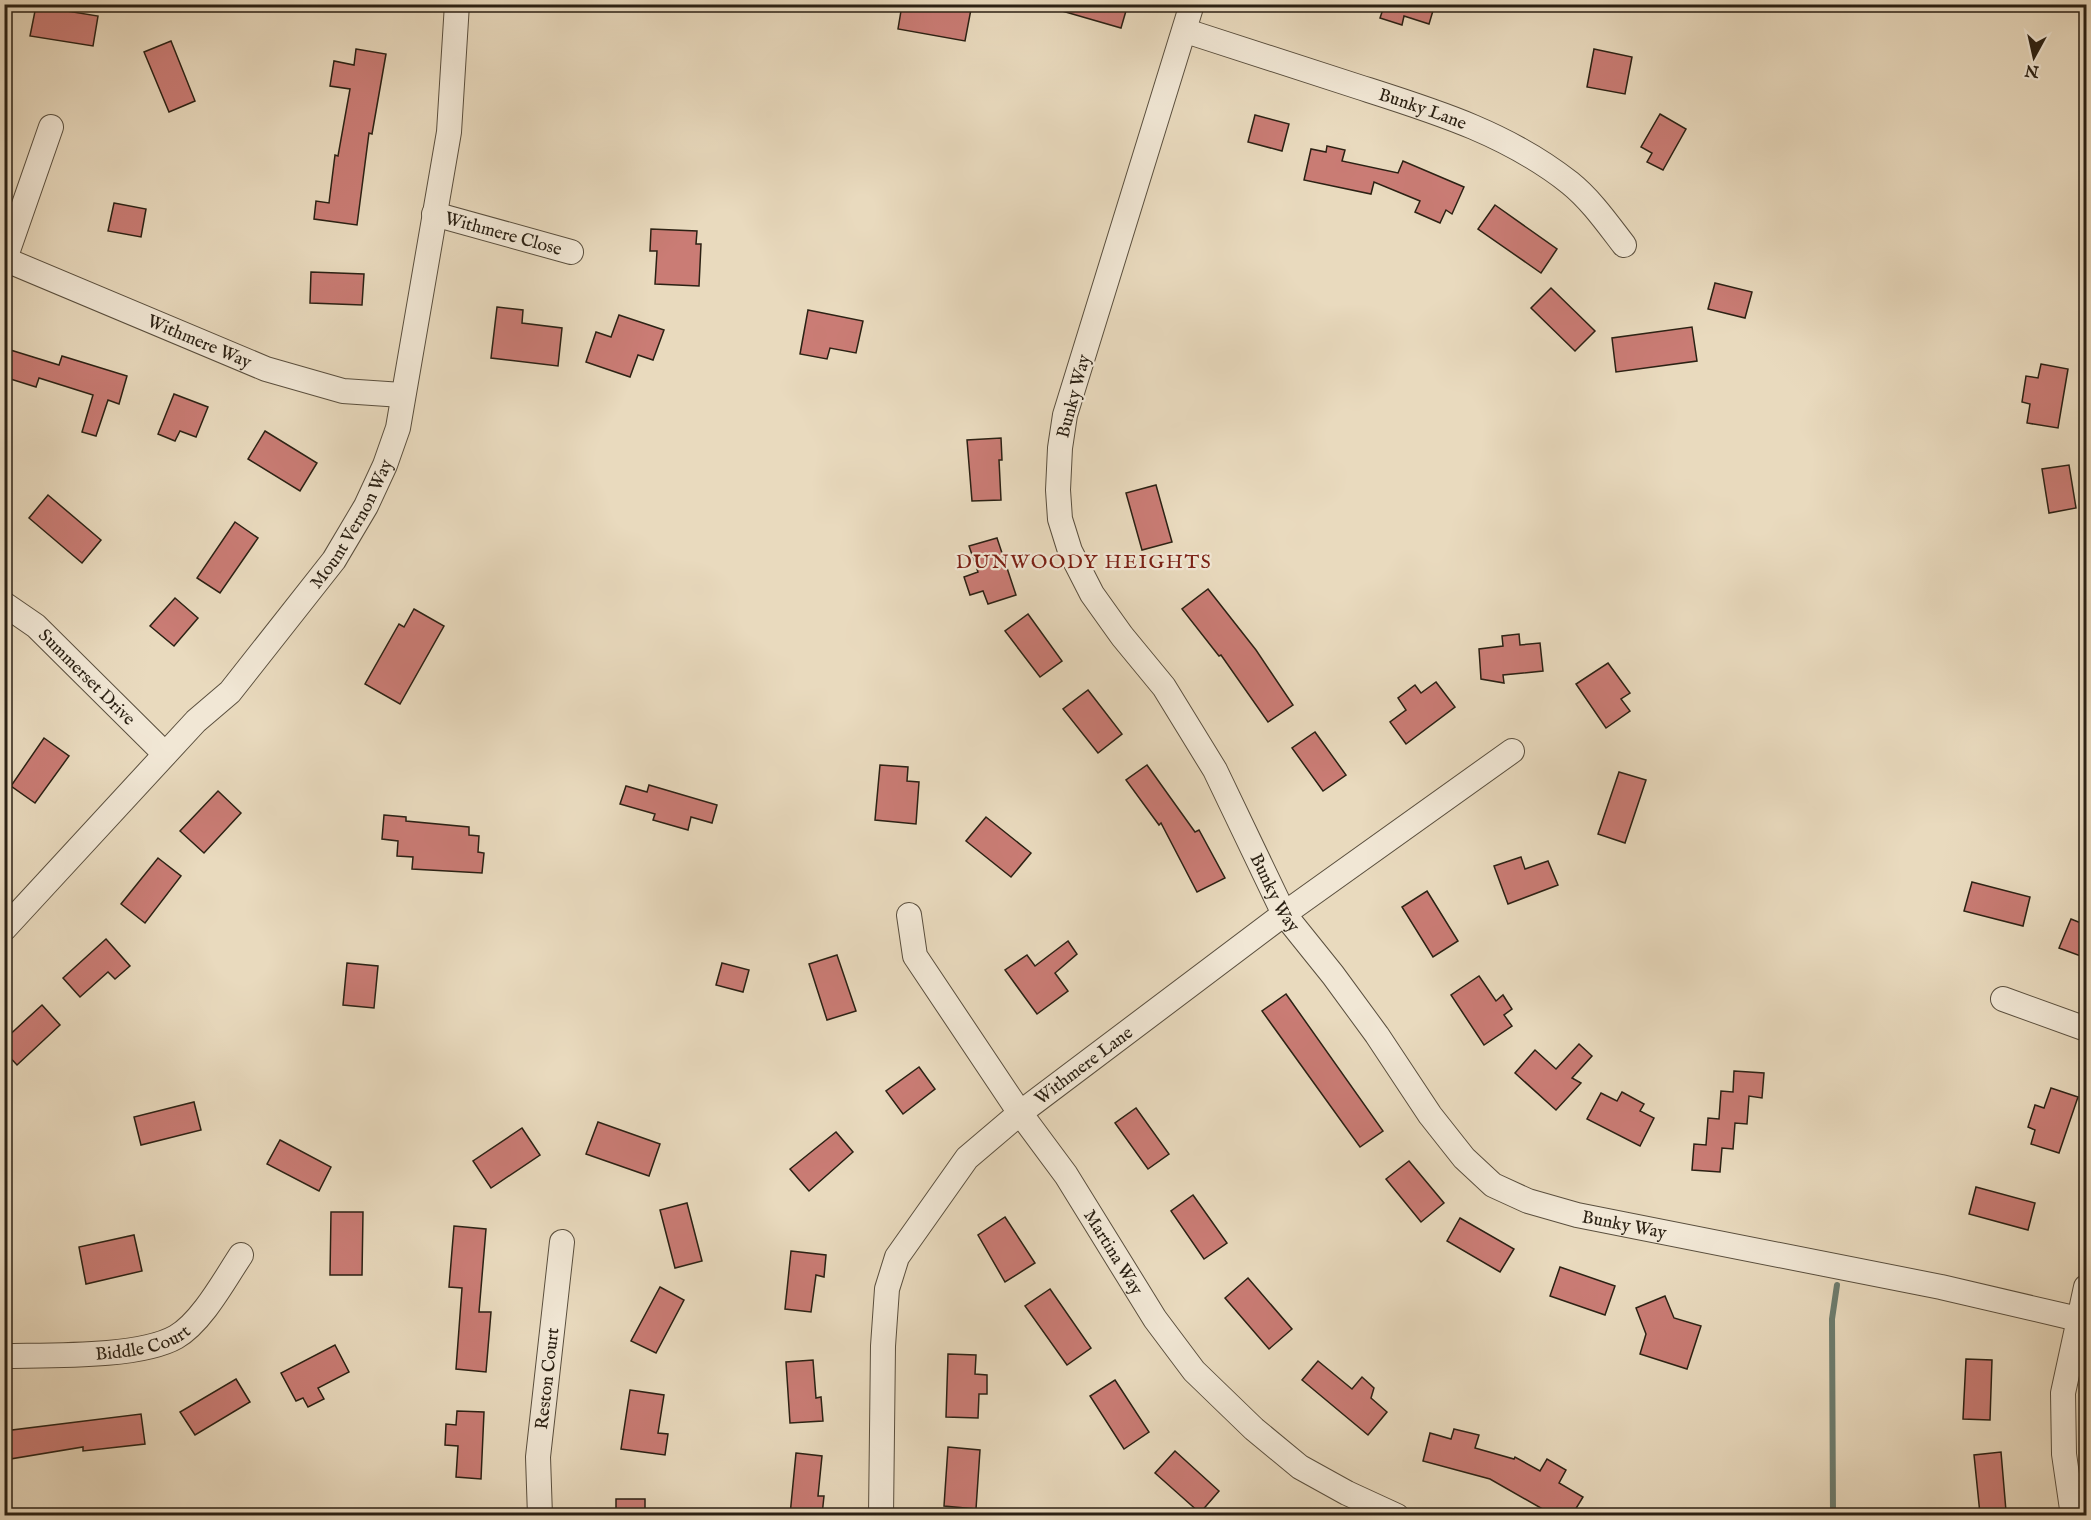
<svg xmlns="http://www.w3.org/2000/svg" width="2091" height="1520" viewBox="0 0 2091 1520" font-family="'IM FELL English',serif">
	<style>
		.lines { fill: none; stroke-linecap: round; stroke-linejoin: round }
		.stream { stroke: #6d7d6f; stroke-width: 6 }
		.building { fill: #ca7c75; stroke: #2b2114; stroke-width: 1.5 }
		.minor-casing { stroke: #5a4f3e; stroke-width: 26 }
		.minor { stroke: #f1e7d5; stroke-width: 24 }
		.labels { text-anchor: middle; stroke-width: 4.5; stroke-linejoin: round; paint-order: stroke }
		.street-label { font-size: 18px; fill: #2b2114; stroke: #f1e7d5 }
		.neighbourhood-label { font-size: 20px; letter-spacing: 1.5px; fill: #7a1f14; stroke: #f1e7d5 }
	</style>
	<rect width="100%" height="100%" fill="#e9dabe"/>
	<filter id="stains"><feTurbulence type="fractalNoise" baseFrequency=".00333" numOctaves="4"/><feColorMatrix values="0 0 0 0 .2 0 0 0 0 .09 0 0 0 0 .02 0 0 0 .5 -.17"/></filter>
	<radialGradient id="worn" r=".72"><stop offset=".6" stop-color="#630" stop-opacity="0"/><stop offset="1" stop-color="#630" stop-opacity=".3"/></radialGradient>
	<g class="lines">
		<!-- stream -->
		<path class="stream" d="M1833 1516 1832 1319 1837 1285"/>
	</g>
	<!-- building -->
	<g class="building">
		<path d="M915 4H972L965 41 898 29 902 5 915 7Z"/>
		<path d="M1056 4H1128L1121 28 1055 9Z"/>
		<path d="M1379 4H1435L1429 24 1404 16 1402 25 1380 18 1383 9 1378 8Z"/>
		<path d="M36 6 98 16 93 46 30 36Z"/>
		<path d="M171 41 195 101 169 112 144 52Z"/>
		<path d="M356 49 386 54 372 134 369 133 357 225 314 219 316 201 329 203 335 155 338 156 350 89 330 86 334 61 354 65Z"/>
		<path d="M1594 49 1632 57 1625 94 1587 87Z"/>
		<path d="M1660 114 1686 129 1663 170 1647 162 1652 153 1641 147Z"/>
		<path d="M1255 115 1289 124 1282 151 1248 142Z"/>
		<path d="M1327 146 1345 150 1342 161 1398 173 1403 161 1464 187 1452 214 1446 210 1440 223 1415 212 1420 201 1374 182 1371 194 1304 180 1311 149 1326 152Z"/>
		<path d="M114 203 146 209 141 237 108 231Z"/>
		<path d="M1495 205 1557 249 1541 273 1478 229Z"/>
		<path d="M651 229 697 231 696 244H701L699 286 655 284 657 251H650Z"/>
		<path d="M311 272 364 274 362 305 310 303Z"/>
		<path d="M1715 283 1752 292 1745 318 1708 309Z"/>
		<path d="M1551 288 1595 331 1575 351 1531 308Z"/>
		<path d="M497 307 523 310 522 323 562 328 558 366 491 358Z"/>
		<path d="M808 310 863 321 856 353 830 348 827 359 800 354Z"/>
		<path d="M619 315 664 330 653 360 638 355 630 377 586 362 596 332 611 337Z"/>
		<path d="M1692 327 1697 361 1616 372 1612 338Z"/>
		<path d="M4 348 59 365 62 356 127 376 119 404 108 400 96 436 82 432 93 395 39 378 36 387 4 377Z"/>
		<path d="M2041 364 2068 369 2058 428 2027 423 2030 404 2022 402 2026 376 2038 378Z"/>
		<path d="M174 394 208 407 196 437 180 431 175 441 158 434Z"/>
		<path d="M265 431 317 463 300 491 248 459Z"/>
		<path d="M1001 438 1002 460H999L1001 500 972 501 967 440Z"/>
		<path d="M2069 465 2076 508 2049 513 2042 469Z"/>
		<path d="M1156 485 1172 542 1142 550 1126 493Z"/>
		<path d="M48 495 101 540 82 563 29 518Z"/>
		<path d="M235 522 258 538 220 593 197 578Z"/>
		<path d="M997 538 1016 595 988 604 983 591 970 595 964 577 978 572 969 546Z"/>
		<path d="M1208 589 1256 650 1293 705 1268 722 1221 655 1219 656 1182 609Z"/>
		<path d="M175 598 198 618 174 646 150 626Z"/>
		<path d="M414 609 444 626 400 704 365 684 399 624 404 627Z"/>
		<path d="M1028 614 1062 661 1040 677 1005 631Z"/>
		<path d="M1519 634 1520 645 1540 643 1543 671 1503 675 1504 683 1481 679 1479 649 1503 646 1502 636Z"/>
		<path d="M1608 663 1630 693 1621 699 1630 711 1606 728 1576 684Z"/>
		<path d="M1436 682 1455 707 1406 744 1390 722 1406 710 1398 698 1415 685 1421 693Z"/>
		<path d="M1088 690 1122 734 1098 753 1063 709Z"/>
		<path d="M1315 732 1346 775 1323 791 1292 748Z"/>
		<path d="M44 738 69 756 35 803 11 786Z"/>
		<path d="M880 765 908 767 907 781 919 782 916 824 875 820Z"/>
		<path d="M1147 765 1195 832 1199 830 1225 878 1197 892 1161 823 1159 825 1126 780Z"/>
		<path d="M1619 772 1646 780 1625 843 1598 834Z"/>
		<path d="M649 785 717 805 712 823 691 817 688 830 653 820 655 814 620 804 626 786 647 792Z"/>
		<path d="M218 791 241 813 204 853 180 831Z"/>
		<path d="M384 815 406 817V821L469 827V835L479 836 478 852 484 853 482 873 412 869 413 857 397 856 398 841 382 839Z"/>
		<path d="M986 817 1031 853 1011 877 966 841Z"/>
		<path d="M1521 857 1525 869 1548 861 1558 885 1508 904 1494 866Z"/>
		<path d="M158 858 181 876 145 923 121 904Z"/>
		<path d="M1972 882 2030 897 2023 926 1964 911Z"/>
		<path d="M1427 891 1458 941 1433 957 1402 907Z"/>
		<path d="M2071 919 2086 925V958L2059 948Z"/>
		<path d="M106 939 130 966 115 979 108 972 80 997 63 978Z"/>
		<path d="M1068 941 1077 954 1055 973 1068 991 1037 1014 1005 970 1027 955 1035 966Z"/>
		<path d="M837 955 856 1011 827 1020 809 964Z"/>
		<path d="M347 963 378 966 374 1008 343 1005Z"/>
		<path d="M722 963 749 970 743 992 716 985Z"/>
		<path d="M1479 976 1496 1001 1503 995 1512 1009 1504 1015 1512 1026 1484 1045 1451 995Z"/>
		<path d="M1286 994 1383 1131 1360 1147 1262 1011Z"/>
		<path d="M42 1005 60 1025 17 1065 4 1051V1040Z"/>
		<path d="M1579 1044 1592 1056 1572 1078 1581 1083 1556 1110 1515 1073 1535 1050 1556 1069Z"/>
		<path d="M919 1067 935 1089 903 1114 886 1091Z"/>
		<path d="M1734 1071 1764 1073 1762 1098 1749 1096 1747 1124 1735 1123 1733 1149 1722 1148 1720 1172 1692 1170 1694 1144 1706 1145 1708 1118 1719 1119 1721 1091 1733 1092Z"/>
		<path d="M2051 1088 2078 1097 2059 1153 2031 1144 2035 1130 2028 1127 2035 1105 2044 1108Z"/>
		<path d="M1622 1092 1644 1104 1640 1111 1654 1118 1640 1146 1587 1119 1601 1093 1617 1101Z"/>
		<path d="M194 1102 201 1130 141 1145 134 1117Z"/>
		<path d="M1136 1108 1169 1154 1148 1169 1115 1123Z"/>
		<path d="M598 1122 660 1144 649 1176 586 1154Z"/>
		<path d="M522 1128 540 1155 491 1188 473 1161Z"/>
		<path d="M836 1132 853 1152 809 1191 790 1169Z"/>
		<path d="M280 1140 331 1167 319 1191 267 1164Z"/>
		<path d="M1409 1161 1444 1203 1421 1222 1386 1179Z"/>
		<path d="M1976 1187 2035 1203 2028 1230 1969 1214Z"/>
		<path d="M1193 1195 1227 1243 1204 1259 1171 1211Z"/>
		<path d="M687 1203 702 1261 675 1268 660 1210Z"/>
		<path d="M331 1212H363L362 1275H330Z"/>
		<path d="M1005 1217 1035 1263 1005 1282 978 1235Z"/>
		<path d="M1460 1218 1514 1249 1500 1272 1447 1241Z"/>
		<path d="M454 1226 486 1229 479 1312H491L486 1372 456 1369 462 1288 449 1287Z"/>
		<path d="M134 1235 142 1271 86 1284 79 1247Z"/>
		<path d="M791 1251 826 1255 824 1277 816 1275 811 1312 785 1309Z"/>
		<path d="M1560 1267 1615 1286 1605 1315 1550 1296Z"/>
		<path d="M1248 1278 1292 1329 1269 1349 1225 1298Z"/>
		<path d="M660 1287 684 1300 656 1353 631 1341Z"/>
		<path d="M1050 1289 1091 1348 1067 1365 1025 1306Z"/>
		<path d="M1665 1296 1674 1318 1701 1326 1687 1369 1640 1354 1646 1334 1636 1308Z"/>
		<path d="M335 1345 349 1372 318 1388 324 1399 308 1407 303 1398 296 1401 281 1373Z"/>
		<path d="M948 1354 976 1355 975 1374 987 1375V1394H979L978 1418 946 1417Z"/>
		<path d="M1966 1359 1992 1360 1990 1420 1963 1419Z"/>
		<path d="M813 1360 816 1398 821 1397 823 1421 790 1423 786 1362Z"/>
		<path d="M1318 1361 1352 1389 1362 1377 1374 1388 1371 1398 1387 1412 1368 1435 1302 1380Z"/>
		<path d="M236 1379 250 1402 195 1435 180 1412Z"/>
		<path d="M1115 1380 1149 1432 1124 1449 1090 1396Z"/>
		<path d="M630 1390 664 1395 658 1433 668 1434 665 1455 621 1449Z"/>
		<path d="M457 1411 484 1412 481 1479 456 1477 458 1446 445 1445 446 1424 456 1425Z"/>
		<path d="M141 1414 145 1444 83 1451V1447L4 1460V1431Z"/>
		<path d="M1454 1429 1479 1435 1475 1448 1514 1459 1515 1457 1540 1471 1547 1459 1566 1470 1559 1483 1583 1497 1572 1515H1553L1490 1479 1423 1461 1430 1433 1451 1439Z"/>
		<path d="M948 1447 980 1450 976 1509 944 1506Z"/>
		<path d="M1175 1451 1219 1491 1200 1513 1155 1473Z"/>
		<path d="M2001 1452 2006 1511 1980 1514 1974 1455Z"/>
		<path d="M796 1453 822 1456 818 1496H824L822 1515H790Z"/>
		<rect x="616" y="1499" width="29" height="16"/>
	</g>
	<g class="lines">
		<defs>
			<g id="minor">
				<path id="s1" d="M1192 4 1065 415 1060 448 1058 490 1060 519 1070 551 1092 594 1122 636 1164 687 1215 770 1284 914 1333 975 1377 1035 1430 1115 1464 1158 1493 1185 1528 1201 1577 1215 1941 1287 2078 1319"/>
				<path id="s2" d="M1186 31C1244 50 1302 68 1359 87 1434 111 1507 133 1570 183 1591 200 1607 223 1624 245"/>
				<path id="s3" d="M434 214 571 252"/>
				<path id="s4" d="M4 259 266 369 343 391 402 395"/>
				<path d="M5 259 51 127"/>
				<path id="s5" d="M4 604 36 626 165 754"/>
				<path id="s6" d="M909 915 915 956 1020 1113 1066 1175 1155 1319 1194 1371 1254 1429 1300 1467 1347 1493 1397 1516"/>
				<path id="s7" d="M4 929 196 721 230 692 334 560 366 506 385 465 398 428 449 132 457 4"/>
				<path d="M2003 999 2086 1029"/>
				<path id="s8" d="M4 1356C49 1355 139 1358 176 1337 202 1322 225 1279 241 1255"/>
				<path id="s9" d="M540 1516 538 1457 562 1242"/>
				<path id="s10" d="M881 1516 883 1346 887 1289 897 1257 967 1158 1020 1113 1284 914 1512 751"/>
				<path d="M2073 1516 2064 1454 2063 1393 2086 1287"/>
			</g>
		</defs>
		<!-- minor casing -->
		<use href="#minor" class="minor-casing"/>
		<!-- minor -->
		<use href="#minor" class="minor"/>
	</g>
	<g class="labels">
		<!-- street labels -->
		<g class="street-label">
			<text dy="6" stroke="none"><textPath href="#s2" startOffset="249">Bunky Lane</textPath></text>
			<text dy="6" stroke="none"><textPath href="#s3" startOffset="72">Withmere Close</textPath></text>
			<text dy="6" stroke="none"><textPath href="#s4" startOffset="212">Withmere Way</textPath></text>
			<text transform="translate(1073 396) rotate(-75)" y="6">Bunky Way</text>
			<text dy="6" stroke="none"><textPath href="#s7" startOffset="536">Mount Vernon Way</textPath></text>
			<text dy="6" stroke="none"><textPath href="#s5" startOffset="111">Summerset Drive</textPath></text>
			<text dy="6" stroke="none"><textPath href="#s1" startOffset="968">Bunky Way</textPath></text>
			<text dy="6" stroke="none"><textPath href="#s10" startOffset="531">Withmere Lane</textPath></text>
			<text dy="6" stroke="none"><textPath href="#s1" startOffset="1472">Bunky Way</textPath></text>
			<text dy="6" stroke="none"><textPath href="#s6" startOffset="398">Martina Way</textPath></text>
			<text dy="6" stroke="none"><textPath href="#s8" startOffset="140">Biddle Court</textPath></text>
			<text dy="6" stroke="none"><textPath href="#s9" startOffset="138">Reston Court</textPath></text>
		</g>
		<!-- neighbourhood labels -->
		<g class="neighbourhood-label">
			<text x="1084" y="568">DUNWOODY HEIGHTS</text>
		</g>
	</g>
	<!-- margin -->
	<rect width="2091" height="1520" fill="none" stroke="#e9dabe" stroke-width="24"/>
	<rect x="6" y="6" width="2079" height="1508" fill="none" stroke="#2b2114" stroke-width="3"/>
	<rect x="12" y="12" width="2067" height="1496" fill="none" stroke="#2b2114" stroke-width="1.5"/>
	<!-- north arrow -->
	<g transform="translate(2034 57) rotate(188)" stroke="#f1e7d5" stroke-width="4.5" paint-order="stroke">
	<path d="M0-4.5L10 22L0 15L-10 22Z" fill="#2b2114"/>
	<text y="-9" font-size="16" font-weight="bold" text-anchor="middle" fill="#2b2114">N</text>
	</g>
	<rect width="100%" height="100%" filter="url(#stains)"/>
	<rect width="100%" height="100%" fill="url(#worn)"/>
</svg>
